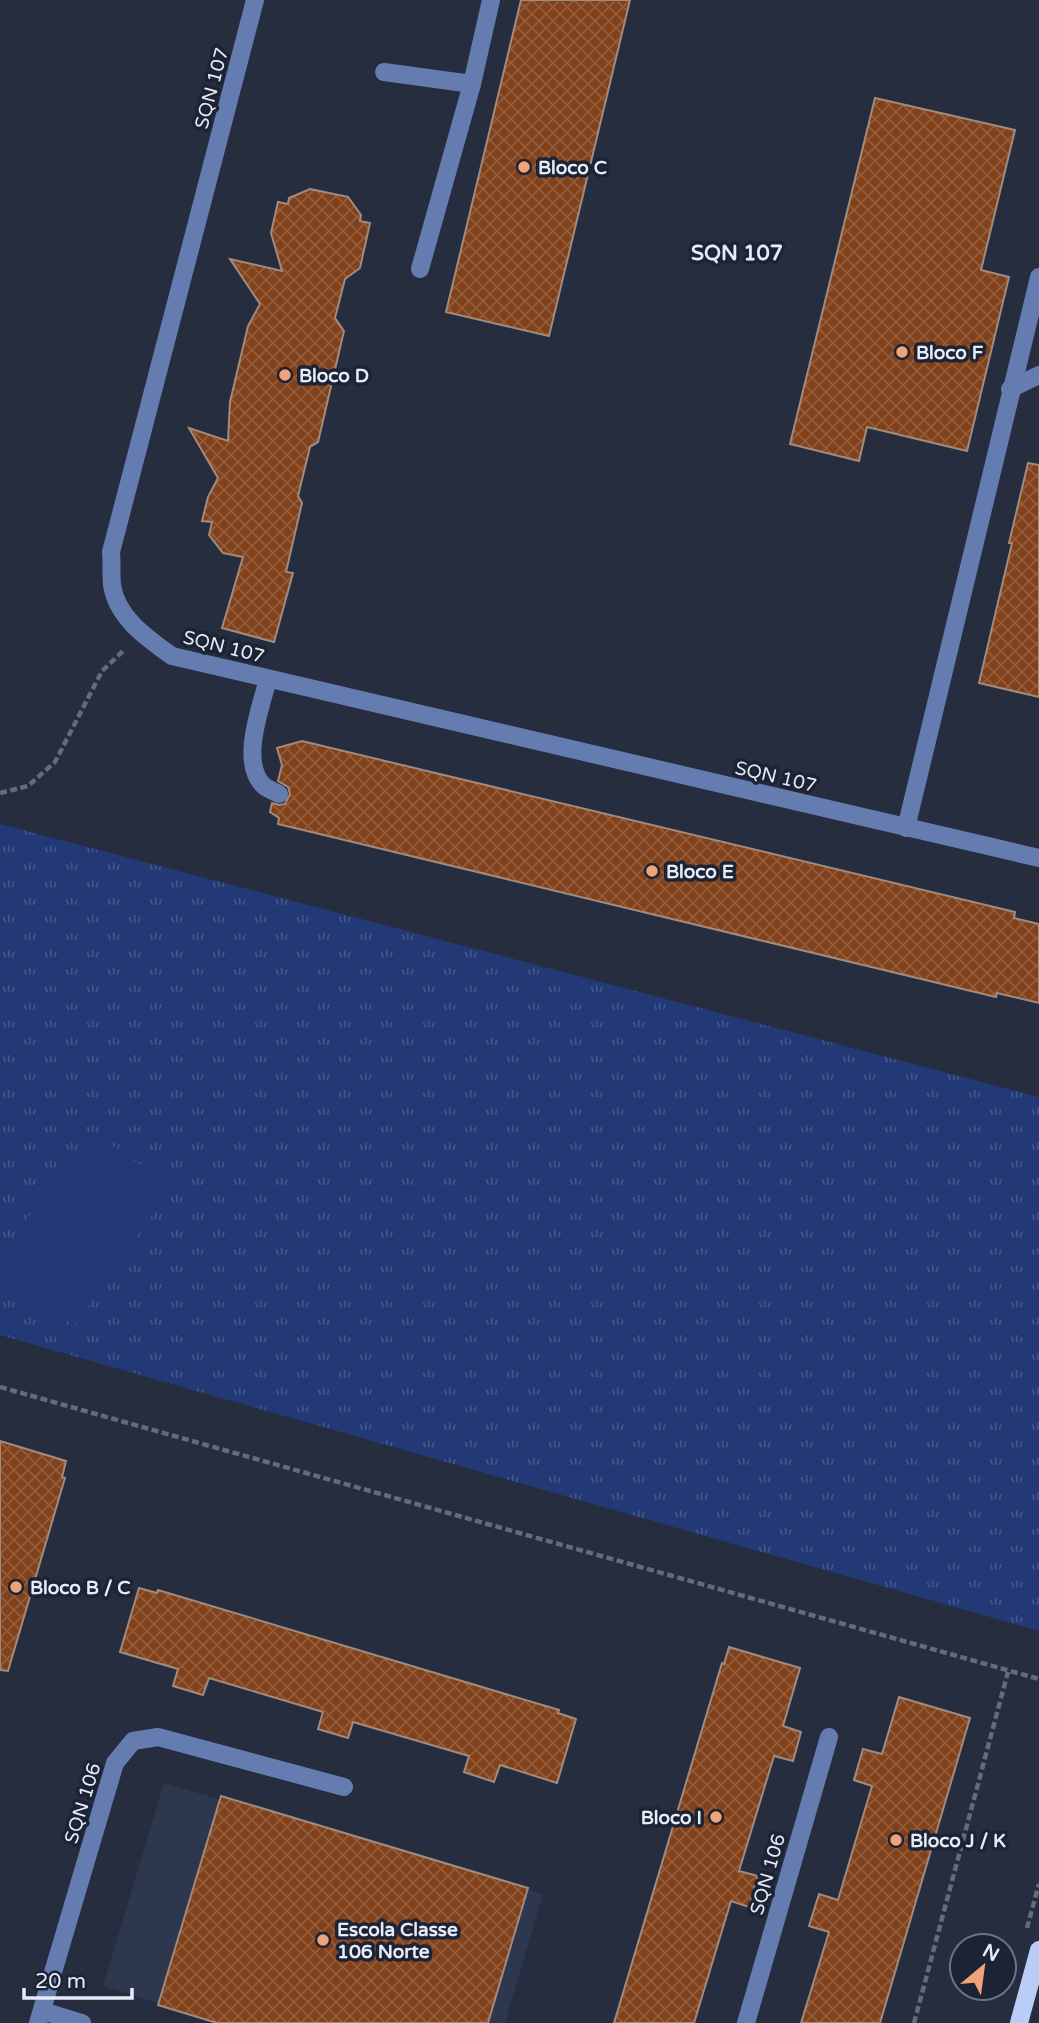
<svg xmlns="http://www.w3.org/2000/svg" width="1039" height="2023" viewBox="0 0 1039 2023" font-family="'Varela Round',sans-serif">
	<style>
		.built { fill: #2d374d }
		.grass { fill: url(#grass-tufts) }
		.pitch { fill: #223976 }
		.building { fill: url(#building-cross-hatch); stroke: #a28a7e; stroke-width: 2 }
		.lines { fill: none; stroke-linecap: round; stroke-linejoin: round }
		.path { stroke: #646c7b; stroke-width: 4.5; stroke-dasharray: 7 3.5; stroke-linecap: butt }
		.minor { stroke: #657cb0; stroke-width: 18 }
		.major { stroke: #b9cdf8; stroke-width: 18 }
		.poi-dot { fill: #f0a278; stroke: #1c2334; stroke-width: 2.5 }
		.labels { text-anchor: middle; stroke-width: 7; stroke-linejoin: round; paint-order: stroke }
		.street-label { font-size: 19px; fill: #e6ecf7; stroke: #1c2334 }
		.poi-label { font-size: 19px; font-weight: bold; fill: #e6ecf7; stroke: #1c2334; text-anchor: start }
		.neighbourhood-label { font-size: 21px; font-weight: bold; fill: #e6ecf7; stroke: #1c2334 }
	</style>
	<defs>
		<pattern id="grass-tufts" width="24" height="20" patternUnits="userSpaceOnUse" patternTransform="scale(1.75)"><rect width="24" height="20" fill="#223976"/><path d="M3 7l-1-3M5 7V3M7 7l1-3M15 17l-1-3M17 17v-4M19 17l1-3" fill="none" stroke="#42568a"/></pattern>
		<pattern id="building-cross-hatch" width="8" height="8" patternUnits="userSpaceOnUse" patternTransform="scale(1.75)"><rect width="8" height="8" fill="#81411a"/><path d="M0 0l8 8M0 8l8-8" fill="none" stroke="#935d3c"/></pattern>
	</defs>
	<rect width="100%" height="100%" fill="#252d3e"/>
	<!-- built -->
	<path class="built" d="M164 1783 543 1894 505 2023H223L103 1986Z"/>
	<!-- grass -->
	<path class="grass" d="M0 824 1039 1097V1631L0 1335Z"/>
	<!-- pitch -->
	<path class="pitch" d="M90 1130 172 1187 74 1326 0 1274V1258Z"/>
	<!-- building -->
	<g class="building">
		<path d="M521 0H630L549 336 446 312Z"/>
		<path d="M875 98 1015 130 981 270 1009 277 967 451 867 427 859 461 790 444Z"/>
		<path d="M310 189 348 197 361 215 360 221 370 223 360 268 345 279 335 318 344 331 318 442 310 447 298 496 302 503 286 572 293 573 274 642 222 628 243 557 223 553 209 535 212 522 202 521 208 497 218 478 189 428 228 441 230 402 248 326 260 304 230 259 282 271 271 233 278 202 288 204 289 198Z"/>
		<path d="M1028 463 1039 465V697L979 683 1012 543H1009Z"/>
		<path d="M302 741 1015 912 1014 918 1039 924V1003L997 993 996 997 278 824 279 818 270 812 272 803 279 805 285 804 290 794 288 787 278 781 282 765 277 748Z"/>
		<path d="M0 1441 66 1461 62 1477 65 1478 8 1671 0 1670Z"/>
		<path d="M139 1588 157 1593 158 1590 559 1710 558 1713 576 1719 557 1783 500 1765 494 1782 464 1772 469 1756 353 1722 348 1738 318 1729 323 1712 209 1678 203 1695 173 1686 178 1669 120 1652Z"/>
		<path d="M729 1647 800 1668 783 1726 801 1732 793 1761 774 1756 739 1871 758 1876 749 1907 731 1901 694 2023H614L722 1663 724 1664Z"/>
		<path d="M899 1697 970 1718 880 2023H801L829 1932 809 1926 819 1894 838 1900 872 1786 854 1780 863 1749 882 1754Z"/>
		<path d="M221 1796 528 1888 488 2023H217L158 2005Z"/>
	</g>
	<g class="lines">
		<!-- path -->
		<g class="path">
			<path d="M0 793 28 786 55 762 102 671 123 651"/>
			<path d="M0 1387 1039 1679"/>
			<path d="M1027 1928 1039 1884"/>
			<path d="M914 2023 1008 1672"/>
		</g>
		<!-- minor -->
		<g class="minor">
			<path d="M255 0 111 552C112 563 111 574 112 585 117 618 147 638 172 656L1039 858"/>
			<path d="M384 72 472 84"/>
			<path d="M420 269 472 84 491 0"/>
			<path d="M1010 389 1039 375"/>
			<path d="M268 679C261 707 239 763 264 786 268 789 275 792 279 794"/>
			<path d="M906 828 1039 277"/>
			<path d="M43 2011 82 2023"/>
			<path d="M38 2023 115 1763 133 1741 158 1737 344 1787"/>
			<path d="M746 2023 829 1737"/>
		</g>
		<!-- major -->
		<path class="major" d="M1019 2023 1039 1950"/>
	</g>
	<!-- markers -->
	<g class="poi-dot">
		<circle cx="524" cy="167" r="7"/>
		<circle cx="902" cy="352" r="7"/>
		<circle cx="285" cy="375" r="7"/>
		<circle cx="652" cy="871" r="7"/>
		<circle cx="16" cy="1587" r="7"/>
		<circle cx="716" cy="1817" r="7"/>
		<circle cx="896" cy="1840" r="7"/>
		<circle cx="323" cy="1940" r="7"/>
	</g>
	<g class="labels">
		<!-- street labels -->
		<g class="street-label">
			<text transform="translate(211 88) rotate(-75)" y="7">SQN 107</text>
			<text transform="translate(224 646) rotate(14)" y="7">SQN 107</text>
			<text transform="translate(776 776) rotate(13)" y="7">SQN 107</text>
			<text transform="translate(82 1803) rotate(-73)" y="7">SQN 106</text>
			<text transform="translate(767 1874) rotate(-74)" y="7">SQN 106</text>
		</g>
		<!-- poi labels -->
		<g class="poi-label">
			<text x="538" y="174">Bloco C</text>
			<text x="916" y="359">Bloco F</text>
			<text x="299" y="382">Bloco D</text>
			<text x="666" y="878">Bloco E</text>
			<text x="30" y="1594">Bloco B / C</text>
			<text x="702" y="1824" text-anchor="end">Bloco I</text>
			<text x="910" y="1847">Bloco J / K</text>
			<text x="337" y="1936">Escola Classe<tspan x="337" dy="22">106 Norte</tspan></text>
		</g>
		<!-- neighbourhood labels -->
		<g class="neighbourhood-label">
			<text x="737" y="260">SQN 107</text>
		</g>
	</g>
	<!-- north arrow -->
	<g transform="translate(983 1967) rotate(29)"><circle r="33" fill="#1c2334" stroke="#6d7382" stroke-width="2"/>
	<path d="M0-5L12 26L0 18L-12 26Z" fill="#f0a278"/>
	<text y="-10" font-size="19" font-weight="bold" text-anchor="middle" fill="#e6ecf7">N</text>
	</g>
	<!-- scale -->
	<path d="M24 1988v10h108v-10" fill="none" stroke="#e6ecf7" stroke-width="3.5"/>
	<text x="35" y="1988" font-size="21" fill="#e6ecf7" stroke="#1c2334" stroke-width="5" paint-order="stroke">20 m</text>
</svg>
